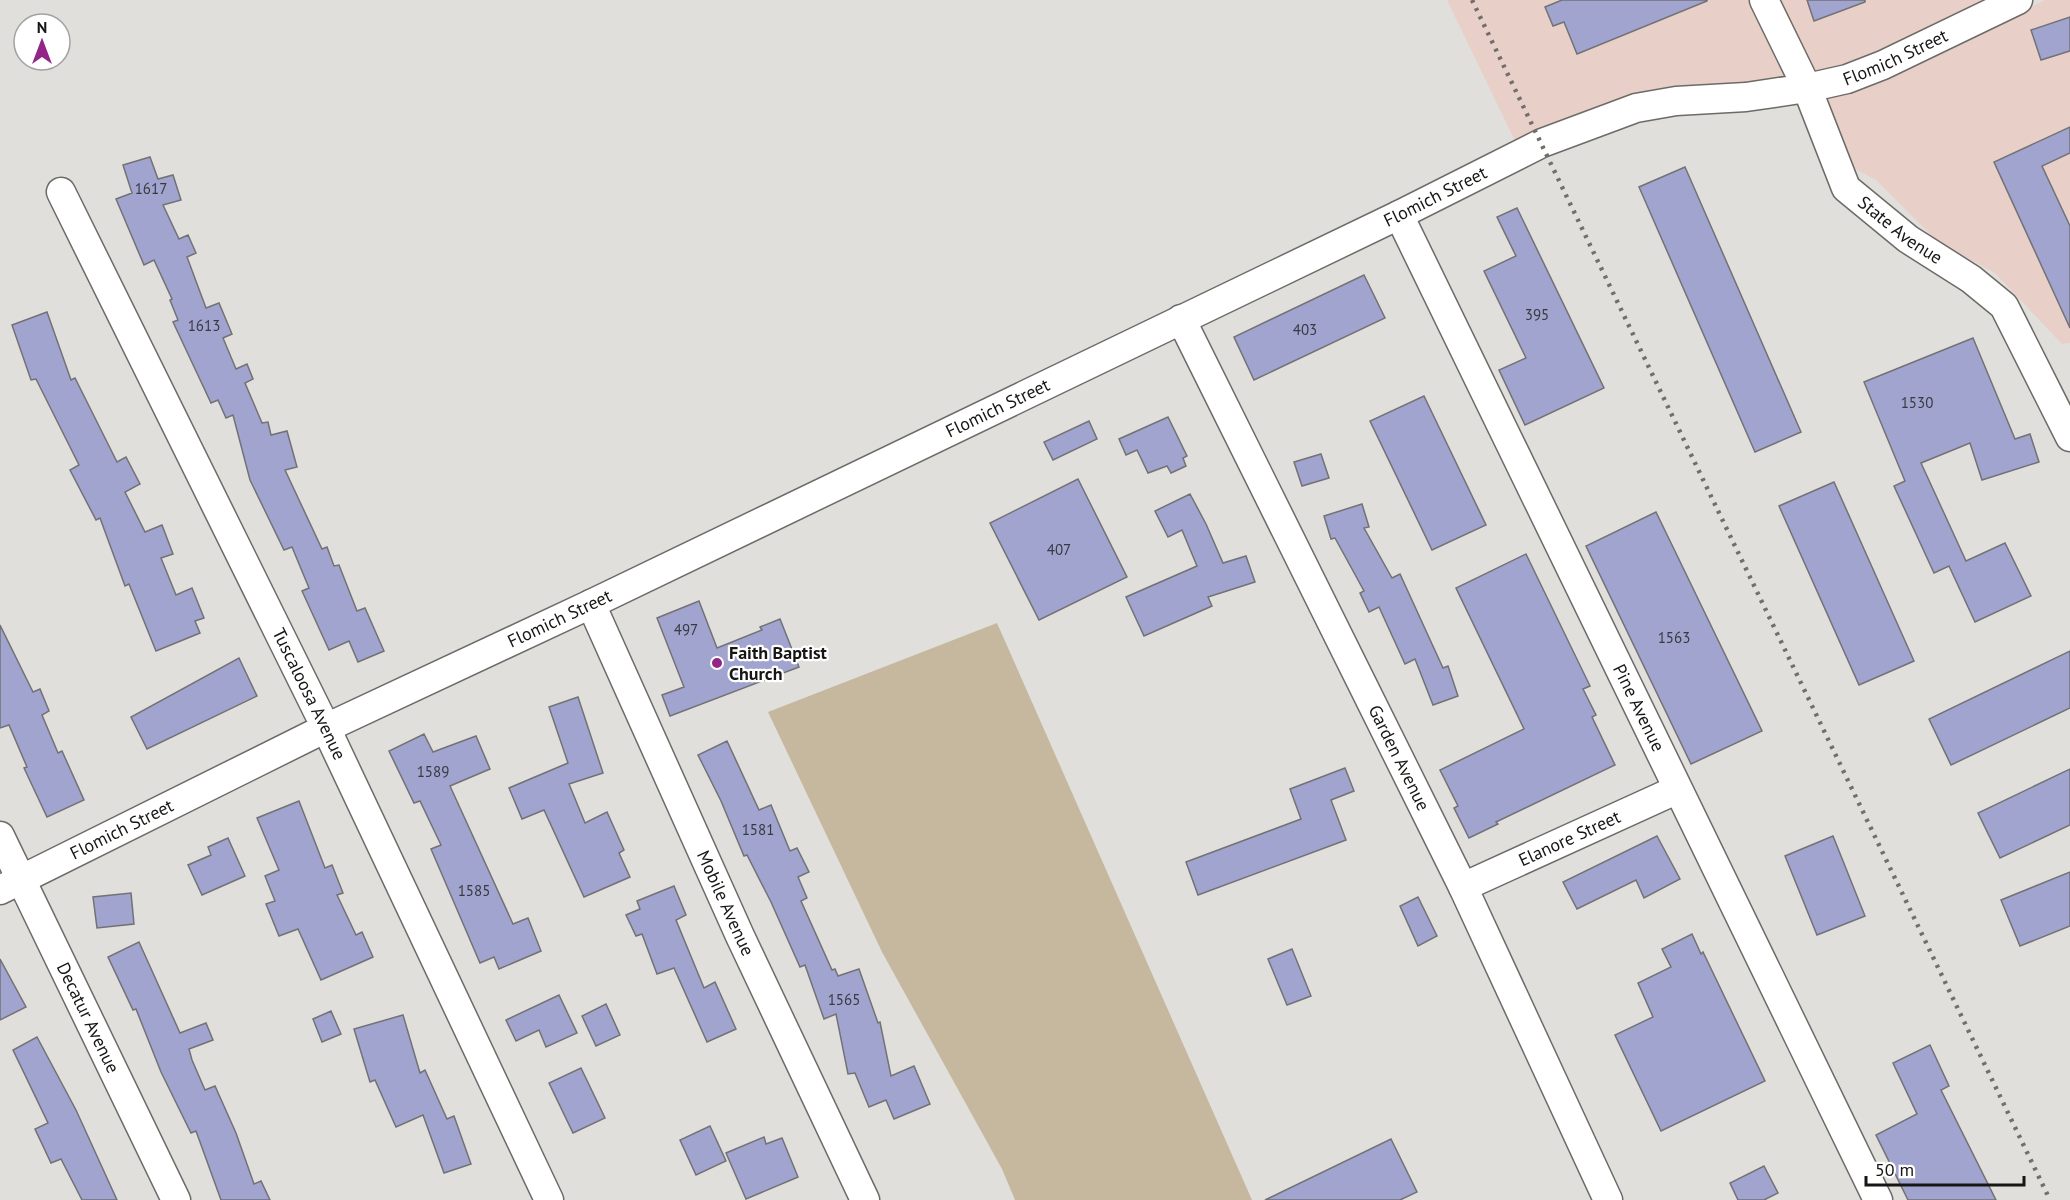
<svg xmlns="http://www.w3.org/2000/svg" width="2070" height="1200" viewBox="0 0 2070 1200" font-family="'PT Sans',sans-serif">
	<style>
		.commercial { fill: #e8cfc7 }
		.green { fill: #c5b89e }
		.building { fill: #a0a4ce; stroke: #727276; stroke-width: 1.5 }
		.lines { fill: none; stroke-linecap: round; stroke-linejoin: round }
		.minor-casing { stroke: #6c6b67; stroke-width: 31 }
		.minor { stroke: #fff; stroke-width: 28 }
		.rail { stroke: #706f6c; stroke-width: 4.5; stroke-dasharray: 3 6; stroke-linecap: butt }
		.poi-dot { fill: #922586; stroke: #fff; stroke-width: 2 }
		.labels { text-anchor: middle; stroke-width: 4.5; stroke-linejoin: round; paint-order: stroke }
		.number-label { font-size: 15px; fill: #383a42 }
		.street-label { font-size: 18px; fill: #161614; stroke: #fff }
		.poi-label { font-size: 18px; font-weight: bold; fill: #161614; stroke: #fff; text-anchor: start }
	</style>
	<rect width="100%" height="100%" fill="#e1dfdb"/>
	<!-- commercial -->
	<g class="commercial">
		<path d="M1447 0H1752L1790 79 1516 143Z"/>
		<path d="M1776 0H1990L1879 54 1813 75Z"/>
		<path d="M2045 0H2070V343L2062 344 1995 273 1938 242 1876 180 1848 165 1822 97 1887 76Z"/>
	</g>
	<!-- green -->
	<path class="green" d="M997 623 1252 1200H1015L1002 1169 882 952 768 712Z"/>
	<!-- building -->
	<g class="building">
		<path d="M1562 0H1707V1L1577 54 1564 22 1553 26 1545 7Z"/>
		<path d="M1807 0H1865V2L1814 21Z"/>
		<path d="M2070 17V51L2041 60 2031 30Z"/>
		<path d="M2070 127V153L2042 166 2070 226V328L1994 162Z"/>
		<path d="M150 157 158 179 173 175 181 200 163 205 179 239 188 235 196 253 187 257 206 308 219 303 232 334 223 338 236 369 247 364 253 379 245 383 262 423 268 422 271 435 287 431 297 467 285 470 322 549 327 547 334 566 339 565 357 611 365 608 384 651 358 662 349 641 329 650 302 591 309 588 292 547 284 550 250 480 233 415 226 418 218 400 211 403 173 322 178 320 170 300 172 299 154 260 144 265 116 199 132 193 123 165Z"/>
		<path d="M1685 167 1801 432 1755 452 1639 187Z"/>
		<path d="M1517 208 1604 388 1525 425 1499 370 1526 358 1484 271 1516 256 1497 217Z"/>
		<path d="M1364 275 1385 318 1254 380 1234 337Z"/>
		<path d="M47 312 71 380 75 378 117 462 126 457 140 484 125 492 145 532 162 525 173 554 161 558 176 595 192 588 204 618 195 621 200 633 156 651 129 584 125 586 100 518 96 520 70 470 79 465 36 379 31 380 12 325Z"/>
		<path d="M1973 338 2015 439 2030 434 2039 462 1982 480 1970 443 1921 463 1966 561 2005 543 2031 596 1975 622 1949 566 1934 573 1894 486 1905 481 1864 382Z"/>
		<path d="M1424 396 1486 525 1432 550 1370 421Z"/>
		<path d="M1168 417 1187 456 1183 458 1186 466 1171 473 1167 466 1148 473 1137 450 1126 455 1119 439Z"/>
		<path d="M1089 421 1097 439 1053 460 1044 442Z"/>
		<path d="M1321 454 1329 478 1302 486 1294 462Z"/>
		<path d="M1078 479 1127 577 1039 620 990 523Z"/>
		<path d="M1834 482 1914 661 1859 685 1779 506Z"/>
		<path d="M1190 494 1206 524 1223 563 1246 556 1255 582 1208 597 1212 606 1144 636 1126 597 1197 566 1182 530 1168 537 1155 511Z"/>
		<path d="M1362 504 1369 527 1364 528 1392 578 1400 574 1443 668 1448 666 1458 696 1433 705 1415 659 1405 664 1379 607 1369 612 1360 593 1364 591 1335 538 1331 539 1324 516Z"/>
		<path d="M1656 512 1762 731 1691 764 1586 546Z"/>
		<path d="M1526 554 1590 686 1583 689 1596 715 1592 717 1615 765 1496 822 1498 824 1469 838 1454 808 1458 806 1440 770 1524 729 1456 588Z"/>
		<path d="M699 601 717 648 762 630 760 627 780 619 799 667 670 716 662 695 684 687 657 618Z"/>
		<path d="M0 625 33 692 40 689 49 711 42 715 58 753 62 751 84 800 47 817 24 768 27 767 9 725 0 728Z"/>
		<path d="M2070 651V708L1951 765 1929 719Z"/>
		<path d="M239 658 257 696 147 749 131 717Z"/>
		<path d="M578 697 603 773 569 784 585 823 607 812 624 850 619 853 630 877 584 897 544 810 522 819 509 788 568 763 549 707Z"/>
		<path d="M424 734 433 752 476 736 490 769 450 786 513 924 528 918 541 951 499 969 494 957 480 963 431 849 441 845 420 801 414 803 389 751Z"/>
		<path d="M727 741 759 810 771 805 790 851 797 848 809 872 798 877 807 898 801 901 832 970 835 969 838 976 859 969 878 1023 880 1022 891 1076 914 1066 930 1104 894 1119 886 1100 869 1107 855 1073 848 1074 836 1014 824 1019 805 965 800 967 771 902 747 855 744 856 721 801 698 755Z"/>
		<path d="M1345 768 1354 791 1331 800 1346 840 1198 895 1186 862 1301 819 1290 789Z"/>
		<path d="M2070 769V825L2000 858 1978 813Z"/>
		<path d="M299 801 325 868 332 865 343 893 337 895 356 935 362 932 373 957 321 980 298 929 279 936 266 904 275 901 265 876 279 870 257 818Z"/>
		<path d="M1657 836 1680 879 1644 898 1636 880 1577 909 1563 882Z"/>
		<path d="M1833 836 1865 916 1817 935 1785 856Z"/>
		<path d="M228 838 245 876 202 895 188 865 211 855 208 847Z"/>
		<path d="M2070 872V926L2020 946 2001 900Z"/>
		<path d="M674 886 686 915 676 920 704 988 715 982 736 1029 707 1042 674 968 657 974 642 934 636 936 626 915 640 909 637 901Z"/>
		<path d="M131 893 134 924 97 928 93 897Z"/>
		<path d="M1418 897 1437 936 1418 946 1400 906Z"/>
		<path d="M1692 934 1701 954 1703 952 1765 1081 1661 1131 1615 1035 1653 1017 1638 983 1671 967 1662 949Z"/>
		<path d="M139 942 180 1033 206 1023 213 1040 189 1049 192 1060 205 1090 215 1086 236 1133 254 1184 261 1181 270 1200H221L196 1131 191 1133 161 1072 136 1009 133 1010 108 957Z"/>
		<path d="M1292 949 1311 996 1287 1005 1268 959Z"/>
		<path d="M0 959 26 1007 0 1020Z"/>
		<path d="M559 995 577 1033 546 1047 539 1030 516 1041 506 1020Z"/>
		<path d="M606 1004 620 1035 596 1046 582 1016Z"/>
		<path d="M331 1011 341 1034 322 1042 313 1019Z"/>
		<path d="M403 1015 420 1073 425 1070 447 1119 454 1116 471 1164 444 1173 423 1115 396 1127 375 1080 370 1082 354 1029Z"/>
		<path d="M37 1037 76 1110 117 1200H82L61 1159 51 1163 35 1129 48 1123 13 1050Z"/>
		<path d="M1930 1045 1949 1086 1941 1090 1996 1200H1908L1876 1135 1917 1114 1893 1063Z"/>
		<path d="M581 1068 605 1118 573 1133 549 1083Z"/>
		<path d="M710 1126 726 1161 696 1175 680 1140Z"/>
		<path d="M764 1137 766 1144 782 1138 798 1177 746 1199 726 1153Z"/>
		<path d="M1391 1139 1417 1192 1400 1200H1265Z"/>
		<path d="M1764 1166 1778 1193 1764 1200H1738L1730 1183Z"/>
	</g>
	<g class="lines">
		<defs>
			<g id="minor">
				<path id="s1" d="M1764 0 1807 88 1846 188 1908 239 1971 279 2004 306 2070 437"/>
				<path id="s2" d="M61 192 326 728 549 1200"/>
				<path id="s3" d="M1399 215 1878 1200"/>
				<path id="s4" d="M1181 319 1463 887 1608 1200"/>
				<path id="s5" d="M591 604 740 936 865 1200"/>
				<path id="s6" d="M0 836 176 1200"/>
				<path id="s7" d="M1463 887 1676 790"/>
				<path id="s8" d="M0 890 326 728 591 604 1399 215 1542 143 1636 108 1676 101 1746 97 1807 88 1847 79 1883 65 2018 0"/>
			</g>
		</defs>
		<!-- minor casing -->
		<use href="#minor" class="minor-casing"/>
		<!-- minor -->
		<use href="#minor" class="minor"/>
		<!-- rail -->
		<path class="rail" d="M1472 0 2050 1200"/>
	</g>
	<!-- markers -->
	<circle class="poi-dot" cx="717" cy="663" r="6"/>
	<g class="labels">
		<!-- number labels -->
		<g class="number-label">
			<text x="151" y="194">1617</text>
			<text x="1537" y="320">395</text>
			<text x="204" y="331">1613</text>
			<text x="1305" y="335">403</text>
			<text x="1917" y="408">1530</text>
			<text x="1059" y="555">407</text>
			<text x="686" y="635">497</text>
			<text x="1674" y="643">1563</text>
			<text x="433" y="777">1589</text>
			<text x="758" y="835">1581</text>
			<text x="474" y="896">1585</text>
			<text x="844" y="1005">1565</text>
		</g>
		<!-- street labels -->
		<g class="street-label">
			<text dy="6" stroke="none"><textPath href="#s8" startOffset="2080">Flomich Street</textPath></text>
			<text dy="6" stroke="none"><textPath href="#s8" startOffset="1594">Flomich Street</textPath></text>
			<text dy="6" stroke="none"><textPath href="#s1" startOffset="274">State Avenue</textPath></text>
			<text dy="6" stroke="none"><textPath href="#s8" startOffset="1108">Flomich Street</textPath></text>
			<text dy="6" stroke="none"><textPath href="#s8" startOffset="622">Flomich Street</textPath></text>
			<text dy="6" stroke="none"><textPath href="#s2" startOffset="560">Tuscaloosa Avenue</textPath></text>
			<text dy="6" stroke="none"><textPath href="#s3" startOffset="548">Pine Avenue</textPath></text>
			<text dy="6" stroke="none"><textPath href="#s4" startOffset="490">Garden Avenue</textPath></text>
			<text dy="6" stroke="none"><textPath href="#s8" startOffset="136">Flomich Street</textPath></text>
			<text dy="6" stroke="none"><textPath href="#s7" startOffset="117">Elanore Street</textPath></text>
			<text dy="6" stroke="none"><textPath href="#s5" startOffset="328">Mobile Avenue</textPath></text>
			<text dy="6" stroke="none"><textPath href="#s6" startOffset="202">Decatur Avenue</textPath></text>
		</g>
		<!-- poi labels -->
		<g class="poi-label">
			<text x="729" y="659">Faith Baptist<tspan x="729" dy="21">Church</tspan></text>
		</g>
	</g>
	<!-- north arrow -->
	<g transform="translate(42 42)"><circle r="28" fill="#ffffff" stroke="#a2a2a1" stroke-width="1.5"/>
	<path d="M0-4.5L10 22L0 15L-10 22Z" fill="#922586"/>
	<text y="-9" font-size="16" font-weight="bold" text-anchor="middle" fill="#161614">N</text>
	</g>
	<!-- scale -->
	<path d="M1866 1176v9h158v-9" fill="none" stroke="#161614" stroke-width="3"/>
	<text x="1875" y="1176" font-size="18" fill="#161614" stroke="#ffffff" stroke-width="4.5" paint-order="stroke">50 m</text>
</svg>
